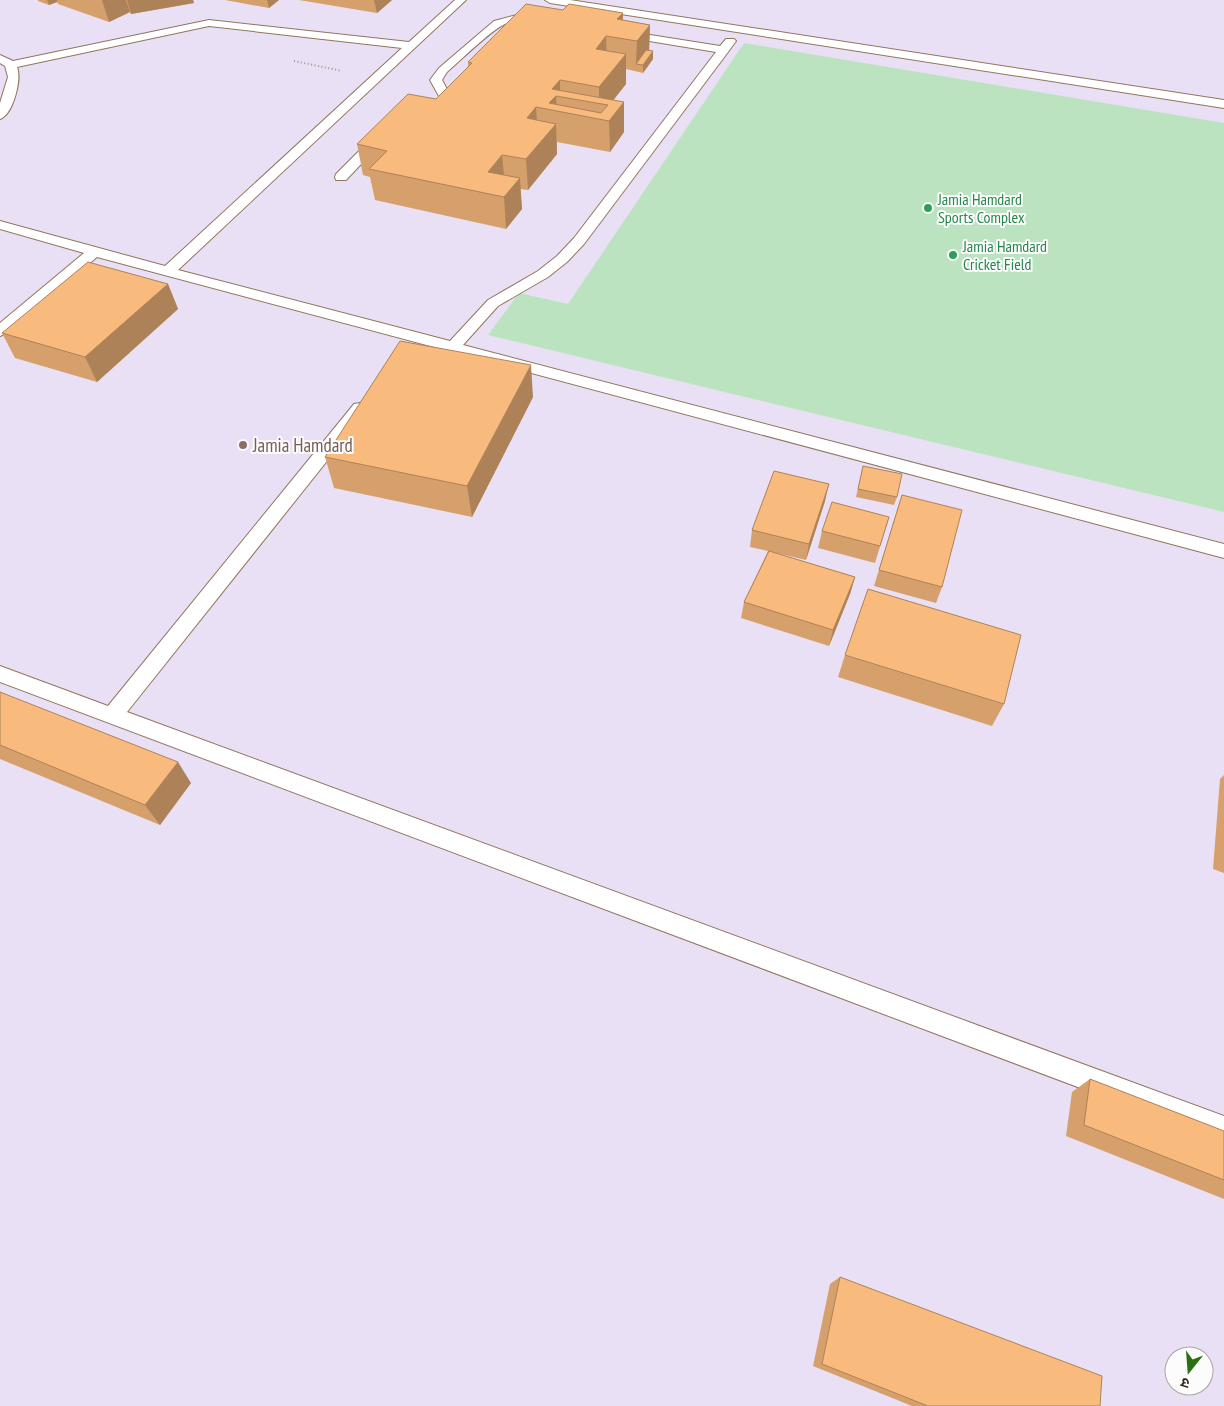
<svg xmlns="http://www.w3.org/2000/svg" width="1224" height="1406" viewBox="0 0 1224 1406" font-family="'PT Sans Narrow','Noto Sans Devanagari',sans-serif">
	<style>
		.education { fill: #eae0f5; fill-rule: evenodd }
		.green { fill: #bbe3c0 }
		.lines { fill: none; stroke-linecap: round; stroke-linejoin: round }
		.lane-casing { stroke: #91765d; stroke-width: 2 }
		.path { stroke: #a49587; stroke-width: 2; stroke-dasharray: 1 2.5; stroke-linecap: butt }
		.lane { fill: #fff; fill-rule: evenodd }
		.wall { fill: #d5a06c }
		.shaded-wall { fill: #ae8258 }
		.building { fill: #f8ba7d; stroke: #ae8258; fill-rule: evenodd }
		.leisure-dot { fill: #2e9e5b; stroke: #fcfcfc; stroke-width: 2 }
		.education-dot { fill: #8d6e63; stroke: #fcfcfc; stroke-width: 2 }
		.labels { text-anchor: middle; stroke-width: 4; stroke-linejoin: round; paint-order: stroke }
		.far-leisure-label { font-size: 16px; fill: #27864d; stroke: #fcfcfc; text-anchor: start }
		.education-label { font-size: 19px; fill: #785e54; stroke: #fcfcfc; text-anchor: start }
	</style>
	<rect width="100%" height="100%" fill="#fdebda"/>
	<!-- education -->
	<path class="education" d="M0 0H1224V1406H0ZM1174 1356H1204V1386H1174Z"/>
	<!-- green -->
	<path class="green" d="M744 43 1224 123V512L488 335 519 293 568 304Z"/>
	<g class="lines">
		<defs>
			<g id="lane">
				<path d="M455 0H466L178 270 450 341 488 300 538 271 557 256 574 238 716 52 625 37 620 34 621 32 625 31 720 46 726 39H734L736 41 728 52 584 244 567 262 548 277 498 306 463 345 1224 544V558L97 257 5 334 0 336V323L84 253 0 229V221L165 266 402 48 209 26 17 67C22 79 13 115 0 119V103L8 77 5 66 0 63V55L13 61 209 20 409 42Z"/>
				<path d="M545 0H570L1224 100V108L550 3Z"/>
				<path d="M517 15 537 17 542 20C534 28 516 19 505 24 491 30 460 61 447 72L442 80 452 98 447 108 438 117H430L428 114 440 98 430 80 439 68 494 21Z"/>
				<path d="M378 135 384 139 382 142 346 180H336L335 177 336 174 374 136Z"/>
				<path d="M360 403 366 404 368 408 366 412 127 712 1224 1116V1142L0 682V666L108 706 354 404Z"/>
			</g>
		</defs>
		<!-- lane casing -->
		<use href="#lane" class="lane-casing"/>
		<!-- path -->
		<path class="path" d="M294 61 342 71"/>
		<!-- lane -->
		<use href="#lane" class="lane"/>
	</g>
	<!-- wall -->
	<g class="wall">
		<path d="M38 0H193L194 3 131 14 130 12 109 22 58 4 57 2 49 5 38 1Z"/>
		<path d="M225 0H279L269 8Z"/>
		<path d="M299 0H392L377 13Z"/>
		<path d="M563 10 623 13V20L650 25 649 50 653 59 643 73 626 69V84L613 100 624 102V132L610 152 557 142V154L528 190 520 189 522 209 506 229 375 200 370 177 363 175 357 144 436 99 468 67V62Z"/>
		<path d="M168 284 178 309 97 382 15 358 2 333Z"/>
		<path d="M533 397 472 517 334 488 325 457Z"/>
		<path d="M863 466 897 497 894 505 856 497Z"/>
		<path d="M902 495 942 587 936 603 874 586Z"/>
		<path d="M825 501 806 560 772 552 855 577 850 594 829 646 741 618 744 602 768 551 750 547 752 530Z"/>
		<path d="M889 517 875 563 818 548 822 531Z"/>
		<path d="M845 655 1004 704 992 726 838 677Z"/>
		<path d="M0 692 191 783 160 825 0 759Z"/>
		<path d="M1224 775V873L1213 869 1220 779Z"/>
		<path d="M1090 1079 1224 1131V1199L1066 1136 1072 1092Z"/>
		<path d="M840 1277 1100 1406H912L813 1366 830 1284Z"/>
	</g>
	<!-- shaded-wall -->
	<g class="shaded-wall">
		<path d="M47 0H57V2L49 5Z"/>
		<path d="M102 0H126L130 12 109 22Z"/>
		<path d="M127 0H193L194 3 131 14Z"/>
		<path d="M267 0H279L269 8Z"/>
		<path d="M374 0H392L377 13Z"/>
		<path d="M623 13 622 39 617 19Z"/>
		<path d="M650 25 649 54 636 64 637 41Z"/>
		<path d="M606 36 607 66 596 49Z"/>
		<path d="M653 51V59L643 73V65Z"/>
		<path d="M626 54V84L608 107V105L599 104V87Z"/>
		<path d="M560 80V96H556L557 111 549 103 552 89Z"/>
		<path d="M624 102V132L610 152 609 121Z"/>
		<path d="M536 107 538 138 527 118Z"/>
		<path d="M556 124 557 154 528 190 526 159Z"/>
		<path d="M502 155 505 186 488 172Z"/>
		<path d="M520 178 522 209 506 229 504 197Z"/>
		<path d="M168 284 178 309 97 382 85 357Z"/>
		<path d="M531 365 533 397 472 517 467 486Z"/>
		<path d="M829 484 825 501 806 560 809 544Z"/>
		<path d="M855 577 850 594 829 646 833 630Z"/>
		<path d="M178 762 191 783 160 825 145 805Z"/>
	</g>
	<!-- building -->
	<g class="building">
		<path d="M526 4 563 10 569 4 623 13 617 19 650 25 637 41 606 36 596 49 626 54 599 87 560 80 552 89 624 102 609 121 536 107 527 118 556 124 526 159 502 155 488 172 520 178 504 197 369 169 387 151 357 144 408 94 436 99 472 63 468 62ZM556 96 608 105 601 113 549 103Z"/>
		<path d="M646 50 653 51 643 65 636 64Z"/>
		<path d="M88 262 168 284 85 357 2 333Z"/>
		<path d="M400 341 531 365 467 486 325 457Z"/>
		<path d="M863 466 902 474 897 497 858 489Z"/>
		<path d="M774 471 829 484 809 544 752 530Z"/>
		<path d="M902 495 962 510 942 587 879 570Z"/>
		<path d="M832 502 889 517 880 546 822 531Z"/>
		<path d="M769 551 855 577 833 630 744 602Z"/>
		<path d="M868 589 1021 635 1004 704 845 655Z"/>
		<path d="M0 692 178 762 145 805 0 745Z"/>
		<path d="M1090 1079 1224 1131V1180L1084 1125Z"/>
		<path d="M840 1277 1102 1376 1100 1406H928L822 1364Z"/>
	</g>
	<!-- markers -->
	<g class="leisure-dot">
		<circle cx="928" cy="208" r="5"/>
		<circle cx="953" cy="255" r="5"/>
	</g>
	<circle class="education-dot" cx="243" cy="445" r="5"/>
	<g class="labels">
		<!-- far-leisure labels -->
		<g class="far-leisure-label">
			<text x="938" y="205">Jamia Hamdard<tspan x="938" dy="18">Sports Complex</tspan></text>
			<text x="963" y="252">Jamia Hamdard<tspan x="963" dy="18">Cricket Field</tspan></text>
		</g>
		<!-- education labels -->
		<g class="education-label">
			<text x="253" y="452">Jamia Hamdard</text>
		</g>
	</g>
	<!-- north arrow -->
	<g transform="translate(1189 1371) rotate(197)"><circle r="24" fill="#fcfcfc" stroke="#aaa6a2"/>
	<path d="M0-4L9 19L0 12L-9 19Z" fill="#297011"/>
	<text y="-8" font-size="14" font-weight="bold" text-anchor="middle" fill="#2f241a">उ</text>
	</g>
</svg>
